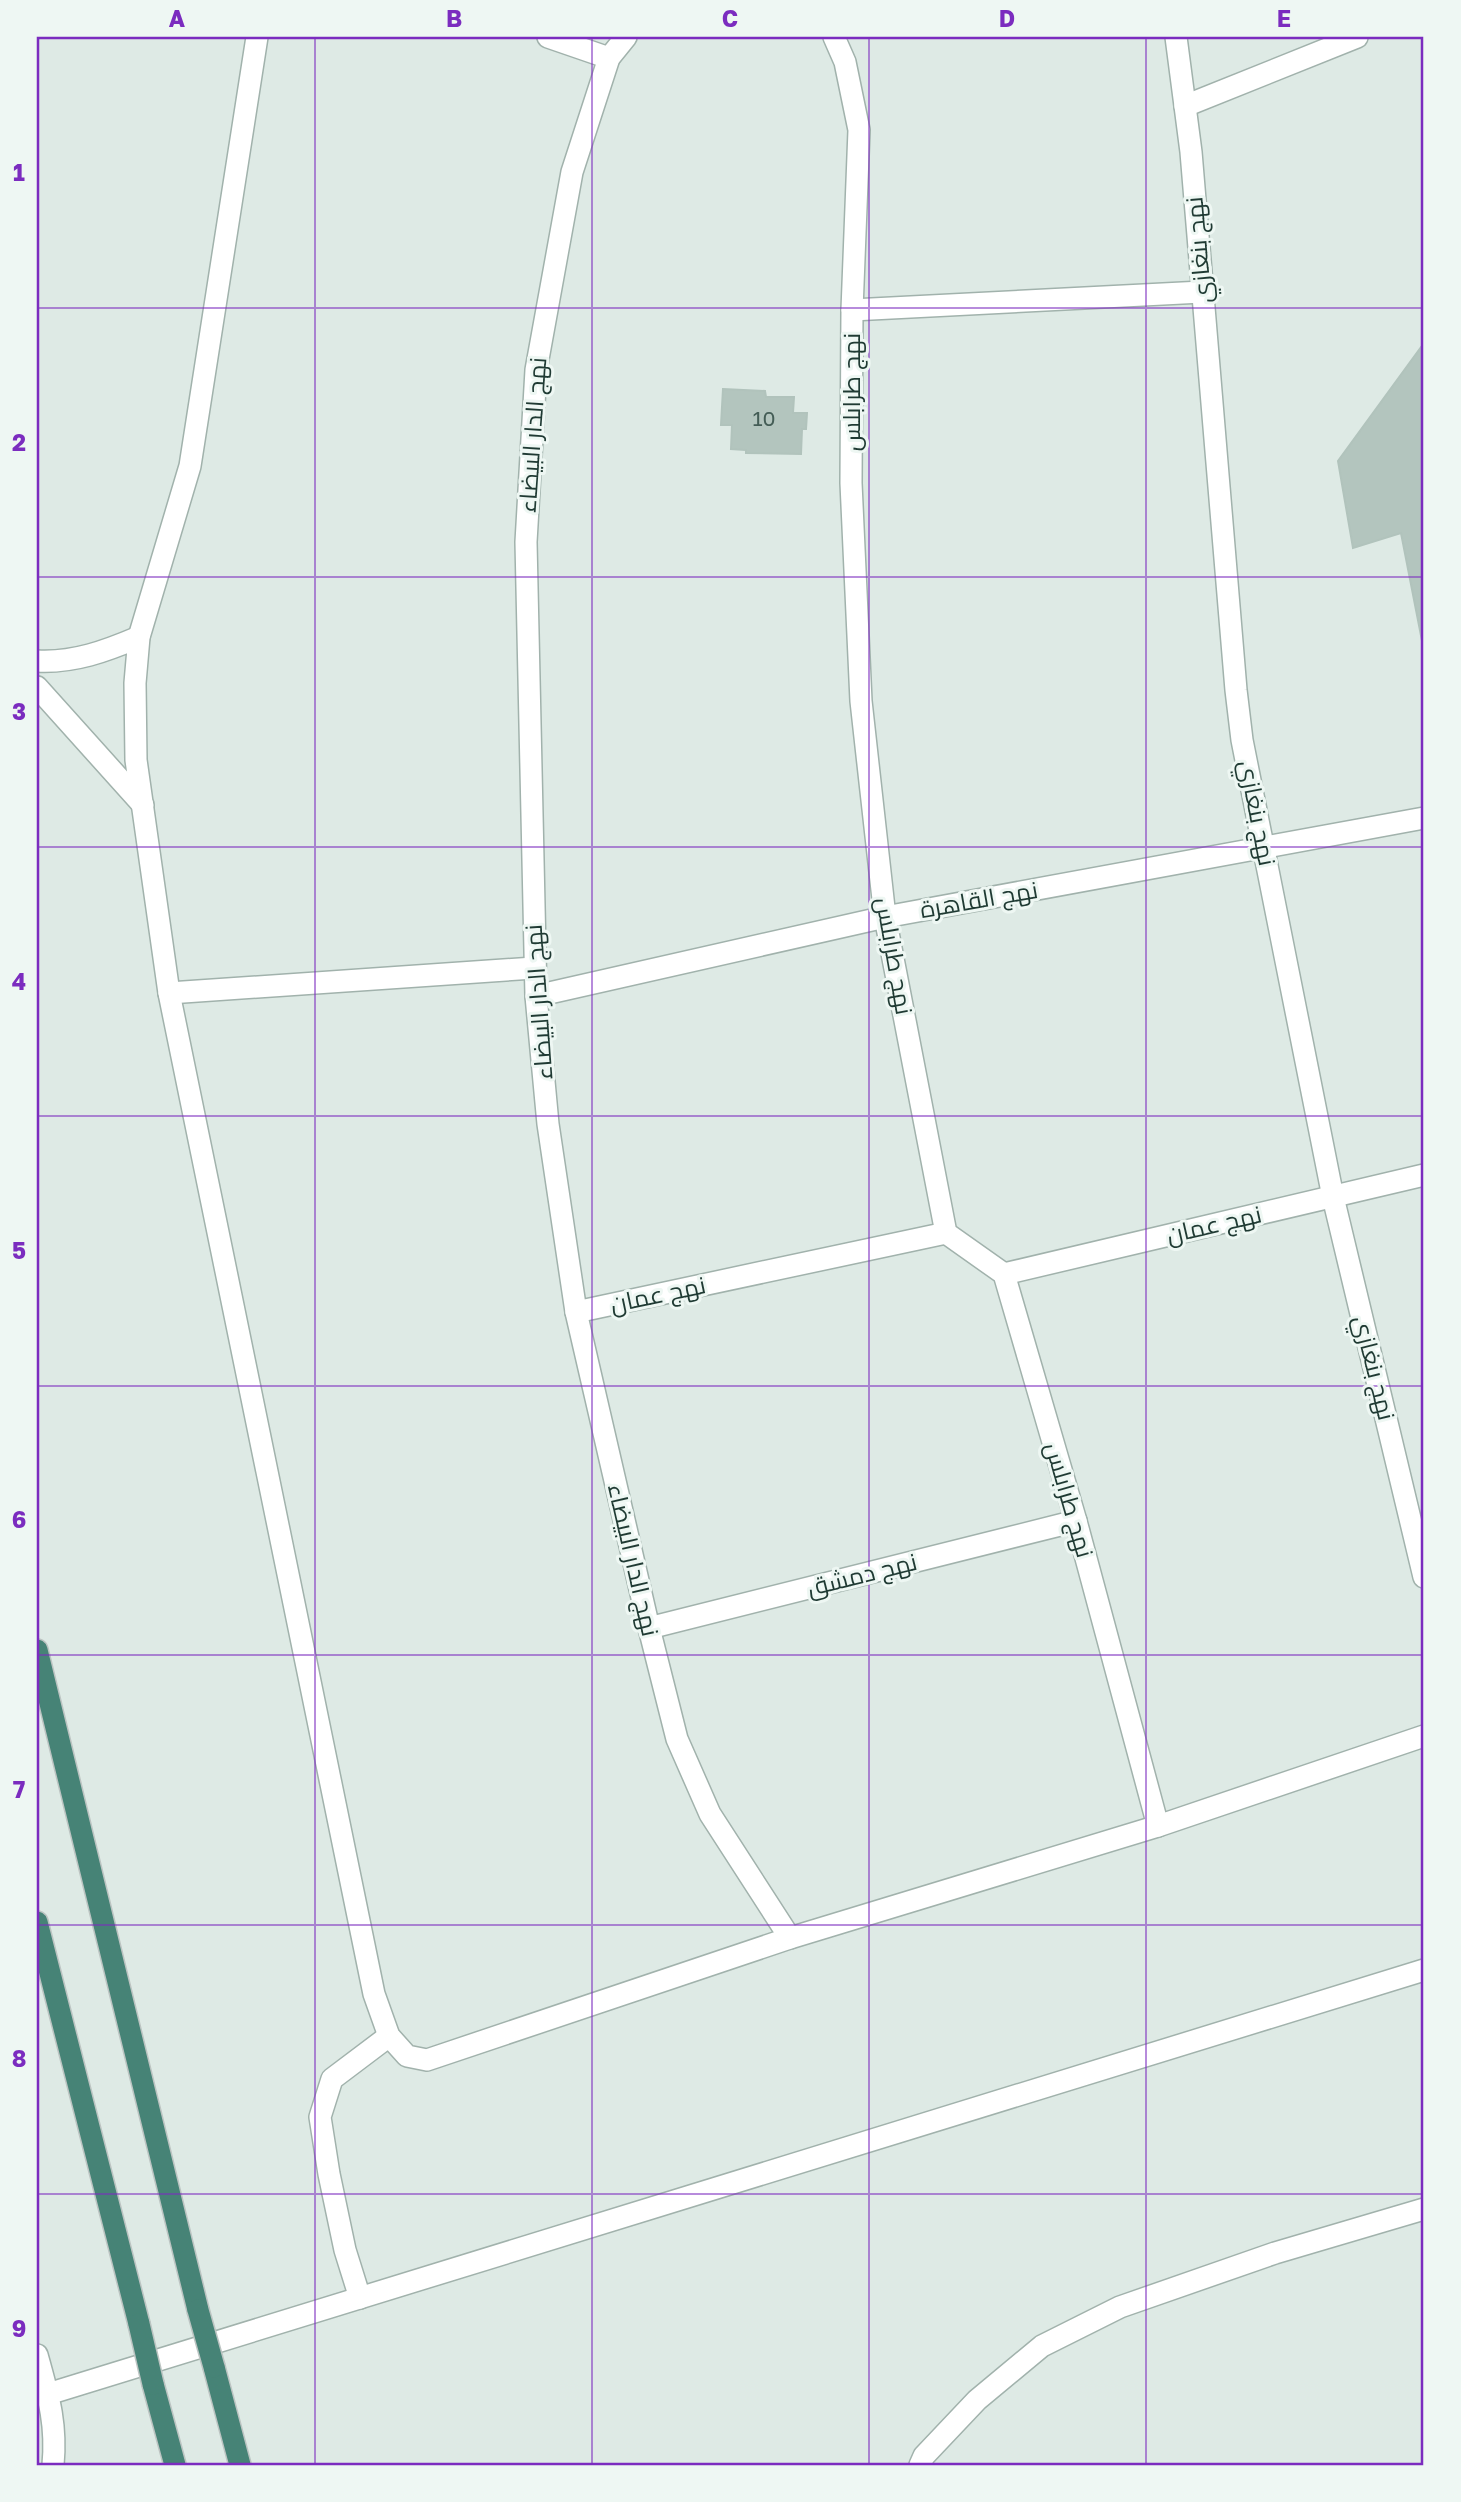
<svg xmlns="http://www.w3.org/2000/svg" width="1461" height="2502" viewBox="0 0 1461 2502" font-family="'Golos Text',Cairo,sans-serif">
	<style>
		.building { fill: #b3c5be; stroke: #b1c3bc; stroke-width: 2 }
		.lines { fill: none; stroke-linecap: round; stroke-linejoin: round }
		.minor-casing { stroke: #a1b2ac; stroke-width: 24 }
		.tertiary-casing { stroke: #a1b2ac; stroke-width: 24 }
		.trunk-casing { stroke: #bcc4c2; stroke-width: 24 }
		.minor { stroke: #fff; stroke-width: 21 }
		.tertiary { stroke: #fff; stroke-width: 21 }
		.trunk { stroke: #468376; stroke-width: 21 }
		.trunk-bridge-casing { stroke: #bcc4c2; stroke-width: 24; stroke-linecap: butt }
		.trunk-bridge { stroke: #468376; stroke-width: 21 }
		.grid { fill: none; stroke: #7b2cbf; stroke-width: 2; stroke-opacity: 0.55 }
		.labels { text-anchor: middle; stroke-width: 6; stroke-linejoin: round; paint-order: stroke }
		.number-label { font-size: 21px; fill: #445d56 }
		.street-label { font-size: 24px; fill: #1f3a33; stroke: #eef7f3 }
		.neatline { fill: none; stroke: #7b2cbf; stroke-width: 2.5 }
		.grid-label { font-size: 23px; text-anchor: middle; font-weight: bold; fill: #7b2cbf }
	</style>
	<rect width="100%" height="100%" fill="#deeae5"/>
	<!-- building -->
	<g class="building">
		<path d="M1424 343V651L1401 533 1353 548 1338 461Z"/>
		<path d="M723 389 765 391 766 397H794L793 413H807L806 429H802L801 454 746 453V450L731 449 732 425H721Z"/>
	</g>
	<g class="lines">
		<defs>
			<g id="minor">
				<path d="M257 37 190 466 139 637 135 683 136 760 169 993 374 1994 389 2036 407 2056 427 2060 790 1938 1158 1826 1424 1736"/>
				<path d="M548 37 609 58"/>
				<path d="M626 37 609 58 572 172 536 370 526 542 536 996 548 1124 576 1312 649 1628 677 1739 710 1814 790 1938"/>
				<path d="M834 37 845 62 859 130 852 310 851 483 861 701 885 917 946 1233 1004 1274 1076 1521 1158 1826"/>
				<path d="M1176 37 1191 152 1236 690 1242 740 1333 1197 1424 1577"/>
				<path d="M1185 106 1357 37"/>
				<path d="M852 310 1202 292"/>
				<path d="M37 661C74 663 106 651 139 637"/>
				<path d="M37 687 143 805"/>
				<path d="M169 993 534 968"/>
				<path d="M536 996 885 917 1424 818"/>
				<path d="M1004 1274 1424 1175"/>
				<path d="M576 1312 946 1233"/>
				<path d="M649 1628 1076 1521"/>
				<path d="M360 2298 345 2250 329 2174 320 2117 332 2079 389 2036"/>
				<path d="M920 2465 924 2456 977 2400 1042 2346 1120 2307 1275 2253 1424 2209"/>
			</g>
			<g id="tertiary">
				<path d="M37 2355C48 2395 57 2423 53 2465"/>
				<path d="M48 2394 1424 1970"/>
			</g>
			<g id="trunk">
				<path d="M37 1650 198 2310"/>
				<path d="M37 1922 139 2324"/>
				<path d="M214 2367 240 2465"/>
				<path d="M153 2384 175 2465"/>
			</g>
		</defs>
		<!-- minor casing -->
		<use href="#minor" class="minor-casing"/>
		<!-- tertiary casing -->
		<use href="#tertiary" class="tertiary-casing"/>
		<!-- trunk casing -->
		<use href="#trunk" class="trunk-casing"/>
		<!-- minor -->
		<use href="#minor" class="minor"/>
		<!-- tertiary -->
		<use href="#tertiary" class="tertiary"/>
		<!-- trunk -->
		<use href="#trunk" class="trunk"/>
		<defs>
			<g id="trunk-bridge">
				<path d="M198 2310 214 2367"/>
				<path d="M139 2324 153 2384"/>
			</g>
		</defs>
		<!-- trunk-bridge casing -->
		<use href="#trunk-bridge" class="trunk-bridge-casing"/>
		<!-- trunk-bridge -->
		<use href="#trunk-bridge" class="trunk-bridge"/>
	</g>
	<!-- grid -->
	<path class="grid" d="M315 37V2465M592 37V2465M869 37V2465M1146 37V2465M37 308H1424M37 577H1424M37 847H1424M37 1116H1424M37 1386H1424M37 1655H1424M37 1925H1424M37 2194H1424"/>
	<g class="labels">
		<!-- number labels -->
		<g class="number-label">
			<text x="764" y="426">10</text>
		</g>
		<!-- street labels -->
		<g class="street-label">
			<text transform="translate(1199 250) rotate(-95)" y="8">نهج بنغازي</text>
			<text transform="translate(852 392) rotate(-90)" y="8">نهج طرابلس</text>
			<text transform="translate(533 435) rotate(-86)" y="8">نهج الدار البيضاء</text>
			<text transform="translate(1257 813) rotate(79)" y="8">نهج بنغازي</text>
			<text transform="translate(979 900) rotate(-10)" y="8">نهج القاهرة</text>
			<text transform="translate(894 956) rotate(80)" y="8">نهج طرابلس</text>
			<text transform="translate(539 1002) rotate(-94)" y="8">نهج الدار البيضاء</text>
			<text transform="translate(1214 1225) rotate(-13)" y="8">نهج عمان</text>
			<text transform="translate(658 1295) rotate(-12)" y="8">نهج عمان</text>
			<text transform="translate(1374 1368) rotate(76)" y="8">نهج بنغازي</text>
			<text transform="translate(1069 1500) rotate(74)" y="8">نهج طرابلس</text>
			<text transform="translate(633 1560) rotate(77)" y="8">نهج الدار البيضاء</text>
			<text transform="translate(862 1575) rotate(-14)" y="8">نهج دمشق</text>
		</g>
	</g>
	<!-- border -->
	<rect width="1461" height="2502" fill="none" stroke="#eef7f3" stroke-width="77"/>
	<rect x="38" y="38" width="1384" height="2426" class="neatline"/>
	<g class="grid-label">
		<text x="177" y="27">A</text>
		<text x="454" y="27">B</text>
		<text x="730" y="27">C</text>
		<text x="1007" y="27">D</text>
		<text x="1284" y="27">E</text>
		<text x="19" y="181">1</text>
		<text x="19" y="451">2</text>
		<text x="19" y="720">3</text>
		<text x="19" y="990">4</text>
		<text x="19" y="1259">5</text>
		<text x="19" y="1528">6</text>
		<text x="19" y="1798">7</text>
		<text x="19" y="2067">8</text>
		<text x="19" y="2337">9</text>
	</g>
</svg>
